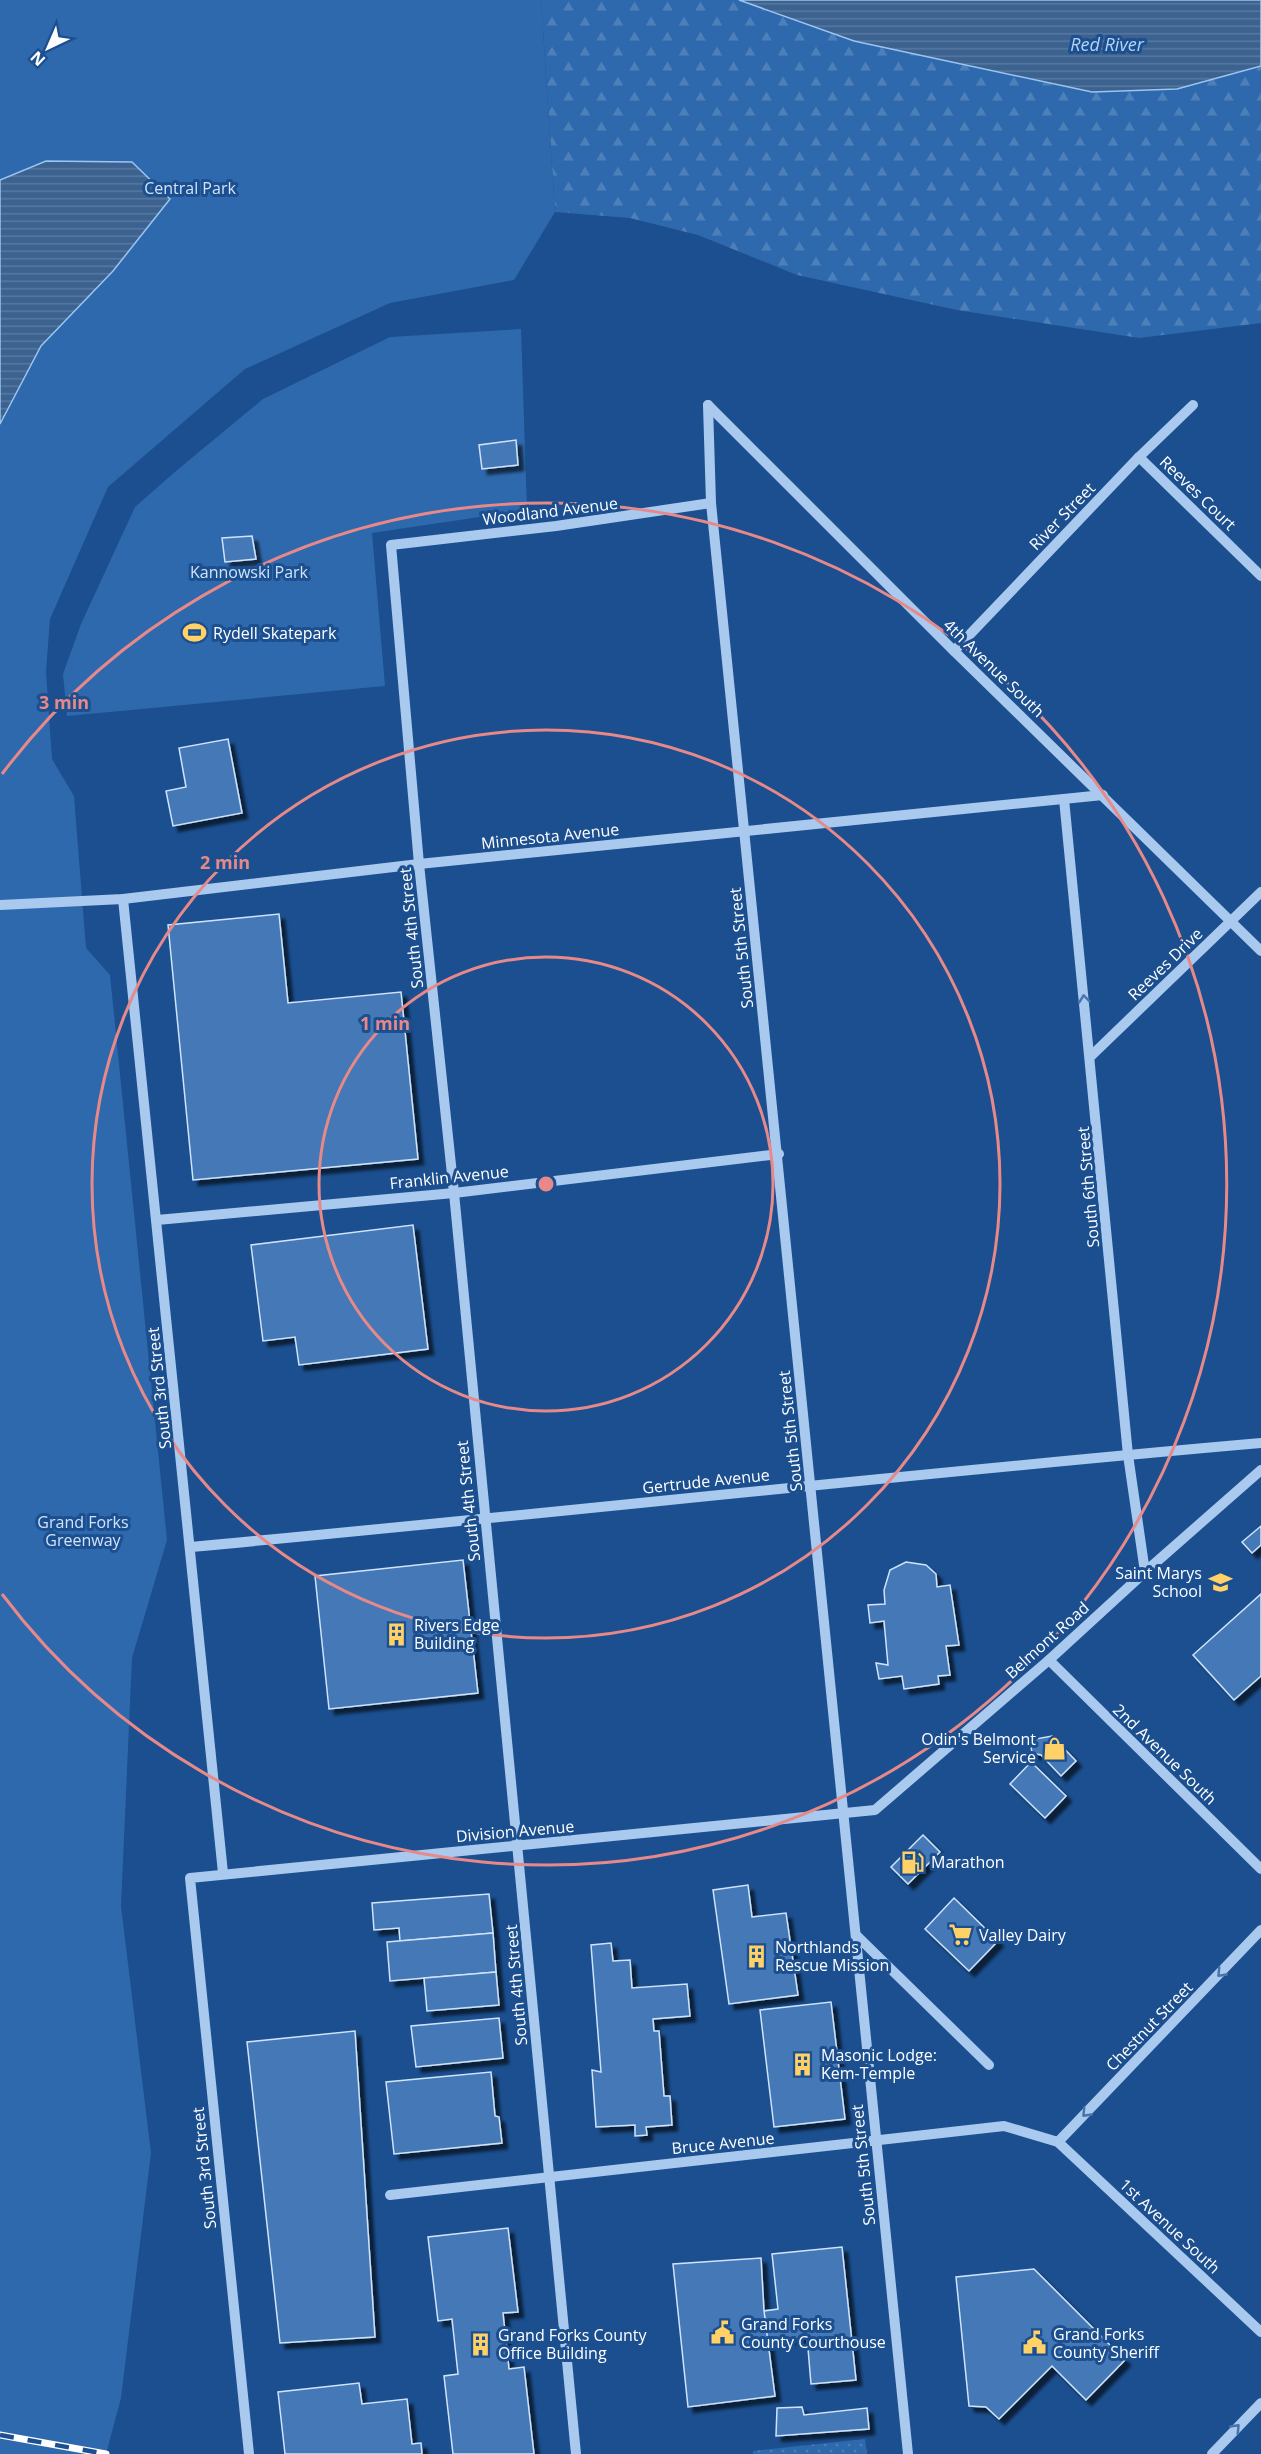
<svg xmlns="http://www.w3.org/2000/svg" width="1261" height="2454" viewBox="0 0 1261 2454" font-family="'Open Sans',sans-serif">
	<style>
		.grass { fill: url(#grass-dots) }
		.forest { fill: url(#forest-firs) }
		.green { fill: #2e69ad }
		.water { fill: url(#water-rules); stroke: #9cc4f0; stroke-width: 1.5 }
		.building { fill: #4478b7; stroke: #cfe3fa; stroke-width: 1.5; filter: url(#shadow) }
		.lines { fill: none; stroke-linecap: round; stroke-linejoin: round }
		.minor { stroke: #a9c9ee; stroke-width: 10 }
		.rail-casing { stroke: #fff; stroke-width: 7 }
		.rail { stroke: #1b4f8f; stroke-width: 4.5; stroke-dasharray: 14; stroke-linecap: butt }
		.oneway { stroke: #4674ac }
		.ring { fill: none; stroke: #e88989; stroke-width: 3 }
		.labels { text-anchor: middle; stroke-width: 6; stroke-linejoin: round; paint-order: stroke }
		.park-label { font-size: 16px; fill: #cfe3fa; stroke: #1b4f8f }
		.street-label { font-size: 16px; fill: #fff; stroke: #1b4f8f }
		.poi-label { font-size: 16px; fill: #fff; stroke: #1b4f8f; text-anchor: start }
		.water-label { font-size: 18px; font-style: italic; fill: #b5d3f5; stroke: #1b4f8f }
		.centre { fill: #e88989; stroke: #1b4f8f; stroke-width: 3 }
		.ring-label { font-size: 18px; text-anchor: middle; font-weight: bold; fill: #e88989; stroke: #1b4f8f; stroke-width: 6; stroke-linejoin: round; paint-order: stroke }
	</style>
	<defs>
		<pattern id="grass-dots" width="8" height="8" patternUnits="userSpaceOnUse" patternTransform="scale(1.5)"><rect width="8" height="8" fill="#2e69ad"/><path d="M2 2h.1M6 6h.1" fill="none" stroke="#4d80b9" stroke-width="1.8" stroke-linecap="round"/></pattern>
		<pattern id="forest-firs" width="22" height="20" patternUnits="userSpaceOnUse" patternTransform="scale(1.5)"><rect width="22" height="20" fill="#2e69ad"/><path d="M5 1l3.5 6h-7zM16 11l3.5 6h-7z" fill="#4d80b9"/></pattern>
		<pattern id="water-rules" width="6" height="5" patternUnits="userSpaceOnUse" patternTransform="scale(1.5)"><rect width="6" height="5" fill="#3c6290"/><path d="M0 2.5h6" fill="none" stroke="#597aa1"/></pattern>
		<filter id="shadow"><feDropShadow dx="5.5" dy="5.5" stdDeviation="1.5" flood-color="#0009"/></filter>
	</defs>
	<rect width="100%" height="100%" fill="#1b4f8f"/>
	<!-- grass -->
	<path class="grass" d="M865 2439 867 2454H753V2451Z"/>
	<!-- forest -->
	<path class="forest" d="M541 0H739L854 41 1092 92 1177 89 1261 66V323L1139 338 957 310 797 275 698 235 630 218 555 212Z"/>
	<!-- green -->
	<g class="green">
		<path d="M0 0H541L555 212 514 280 390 303 245 369 108 487 50 619 46 672 52 759 74 796 86 948 110 975 167 1540 132 1658 121 1906 151 2153 121 2398 106 2454H0Z"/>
		<path d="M521 329 527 510 372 533 385 686 67 716 63 674 81 624 135 507 176 471 263 399 390 337Z"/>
	</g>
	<!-- water -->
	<g class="water">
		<path d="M739 0H1261V66L1177 89 1092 92 854 41Z"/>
		<path d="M46 161 132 162 170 199 113 271 41 346 0 424V180Z"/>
	</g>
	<!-- building -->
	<g class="building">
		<path d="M516 440 518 465 482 469 479 445Z"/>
		<path d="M252 536 256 559 225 562 222 538Z"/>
		<path d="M228 739 242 813 173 826 166 791 186 787 179 748Z"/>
		<path d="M279 914 288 1003 401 992 418 1159 193 1180 168 925Z"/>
		<path d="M413 1225 428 1349 299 1365 295 1337 263 1341 251 1245Z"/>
		<path d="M1261 1526V1545L1252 1553 1242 1542Z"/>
		<path d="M463 1560 478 1693 329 1709 315 1576Z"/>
		<path d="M906 1562 926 1565 936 1574 937 1587 950 1585 959 1645 946 1646 950 1675 938 1676 939 1684 904 1689 902 1676 879 1679 876 1663 888 1665 884 1621 870 1623 868 1605 885 1604 884 1590 890 1570Z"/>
		<path d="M1261 1594V1676L1234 1700 1193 1655Z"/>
		<path d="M1052 1736 1076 1761 1061 1776 1041 1755 1032 1753 1030 1740Z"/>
		<path d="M1031 1762 1066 1796 1045 1818 1010 1784Z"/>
		<path d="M923 1835 940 1852 908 1884 891 1867Z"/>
		<path d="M748 1885 752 1917 786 1913 798 1995 729 2004 713 1890Z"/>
		<path d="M489 1894 493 1933 400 1941 399 1928 374 1930 372 1903Z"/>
		<path d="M954 1898 998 1941 969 1971 925 1929Z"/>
		<path d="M493 1933 496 1972 390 1981 387 1942Z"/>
		<path d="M611 1943 613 1961 630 1960 632 1988 687 1984 690 2016 653 2019 654 2031H659L664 2096H670L672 2125 646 2127 647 2135 635 2136V2125L596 2127 592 2070 601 2072 591 1945Z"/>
		<path d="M496 1972 499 2005 427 2011 424 1978Z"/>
		<path d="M831 2002 845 2119 774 2127 760 2010Z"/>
		<path d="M499 2018 503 2058 416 2067 411 2026Z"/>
		<path d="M355 2031 375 2337 280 2343 247 2042Z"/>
		<path d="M491 2072 495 2116 499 2117 502 2143 394 2154 386 2082Z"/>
		<path d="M508 2228 518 2312 503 2313 509 2369 524 2367 534 2454H453L444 2376 458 2374 452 2319 438 2321 428 2237Z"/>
		<path d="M842 2247 856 2380 811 2384 807 2337 767 2341 764 2311 778 2309 772 2254Z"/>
		<path d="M761 2258 764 2311 775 2396 688 2407 673 2264Z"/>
		<path d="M1034 2269 1125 2360 1086 2400 1052 2366 999 2419 986 2407 969 2406 956 2277Z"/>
		<path d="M359 2383 362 2404 407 2399 412 2444 421 2443 422 2454H285L278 2392Z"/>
		<path d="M802 2407 804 2415 867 2408 869 2429 776 2436 777 2408Z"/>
	</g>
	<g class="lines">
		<!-- minor -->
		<g class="minor">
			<path d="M708 405 711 503 908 2454"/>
			<path d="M708 405 954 651 1261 951"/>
			<path d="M1139 457 1261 576"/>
			<path d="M954 651 1139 457 1193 405"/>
			<path d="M1064 799 1128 1455 1145 1572"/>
			<path d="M123 899 223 1873"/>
			<path d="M0 905 123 899 419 864 1103 795"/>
			<path d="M1090 1057 1261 892"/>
			<path d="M157 1220 454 1193 779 1154"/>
			<path d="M191 1547C548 1514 904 1474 1261 1443"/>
			<path d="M1049 1660 1261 1869"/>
			<path d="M856 1935 989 2065"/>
			<path d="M1058 2142 1261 1930"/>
			<path d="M390 2195 1004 2126 1058 2142 1261 2332"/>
			<path d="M249 2454 190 1878 875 1810 1049 1660 1145 1572 1261 1470"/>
			<path d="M576 2454 454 1193 419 864 391 545 556 526 711 503"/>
			<path d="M1212 2454 1261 2403"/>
		</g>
		<defs>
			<path id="rail" d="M0 2435 106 2454"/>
		</defs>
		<!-- rail casing -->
		<use href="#rail" class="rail-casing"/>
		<!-- rail -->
		<use href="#rail" class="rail"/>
	</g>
	<!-- one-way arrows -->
	<defs><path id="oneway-chevron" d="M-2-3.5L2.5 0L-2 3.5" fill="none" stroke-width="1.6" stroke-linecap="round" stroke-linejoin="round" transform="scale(1.5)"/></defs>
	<g class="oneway">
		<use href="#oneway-chevron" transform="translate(1084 999) rotate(-96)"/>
		<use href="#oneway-chevron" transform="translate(1221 1973) rotate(134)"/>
		<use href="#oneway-chevron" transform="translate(1086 2113) rotate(134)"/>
		<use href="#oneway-chevron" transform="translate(1236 2428) rotate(-46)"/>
	</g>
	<!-- distance rings -->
	<g class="ring">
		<circle cx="546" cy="1184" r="227"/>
		<circle cx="546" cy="1184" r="454"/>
		<path d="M2 774A681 681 0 1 1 2 1594"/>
	</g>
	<!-- icons -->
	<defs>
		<symbol id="stadium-bare" viewBox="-9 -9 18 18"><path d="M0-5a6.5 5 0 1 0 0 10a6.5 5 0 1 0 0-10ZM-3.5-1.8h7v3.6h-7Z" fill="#ffd166" stroke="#1b4f8f" stroke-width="2.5" paint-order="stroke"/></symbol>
		<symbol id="school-bare" viewBox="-9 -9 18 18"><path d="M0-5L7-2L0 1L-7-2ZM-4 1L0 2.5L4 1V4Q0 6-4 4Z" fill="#ffd166" stroke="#1b4f8f" stroke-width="2.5" paint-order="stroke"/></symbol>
		<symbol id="building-bare" viewBox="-9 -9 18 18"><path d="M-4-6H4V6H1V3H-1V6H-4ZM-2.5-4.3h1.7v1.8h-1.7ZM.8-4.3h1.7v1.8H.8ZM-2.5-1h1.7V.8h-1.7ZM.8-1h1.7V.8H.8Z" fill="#ffd166" stroke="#1b4f8f" stroke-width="2.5" paint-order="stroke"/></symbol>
		<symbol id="shop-bare" viewBox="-9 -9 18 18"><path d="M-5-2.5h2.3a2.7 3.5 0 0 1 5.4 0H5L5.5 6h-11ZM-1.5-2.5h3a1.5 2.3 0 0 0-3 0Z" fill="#ffd166" stroke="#1b4f8f" stroke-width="2.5" paint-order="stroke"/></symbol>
		<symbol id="fuel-bare" viewBox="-9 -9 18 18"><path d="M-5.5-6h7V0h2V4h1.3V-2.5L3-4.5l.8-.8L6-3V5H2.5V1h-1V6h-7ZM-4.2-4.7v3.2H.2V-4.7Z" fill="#ffd166" stroke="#1b4f8f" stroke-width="2.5" paint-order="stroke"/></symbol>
		<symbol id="supermarket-bare" viewBox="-9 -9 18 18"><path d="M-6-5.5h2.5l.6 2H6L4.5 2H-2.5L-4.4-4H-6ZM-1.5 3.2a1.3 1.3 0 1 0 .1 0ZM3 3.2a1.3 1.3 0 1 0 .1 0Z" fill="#ffd166" stroke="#1b4f8f" stroke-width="2.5" paint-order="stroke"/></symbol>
		<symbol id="civic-bare" viewBox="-9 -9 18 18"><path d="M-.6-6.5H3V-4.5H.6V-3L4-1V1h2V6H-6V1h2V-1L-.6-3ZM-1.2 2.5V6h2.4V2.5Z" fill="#ffd166" stroke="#1b4f8f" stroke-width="2.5" paint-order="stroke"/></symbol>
	</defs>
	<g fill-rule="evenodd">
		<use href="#stadium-bare" x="178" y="616" width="33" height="33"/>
		<use href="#school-bare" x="1204" y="1566" width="33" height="33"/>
		<use href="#building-bare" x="380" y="1618" width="33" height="33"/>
		<use href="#shop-bare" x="1038" y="1732" width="33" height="33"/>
		<use href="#fuel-bare" x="896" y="1846" width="33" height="33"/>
		<use href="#supermarket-bare" x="944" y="1918" width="33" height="33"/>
		<use href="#building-bare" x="740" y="1940" width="33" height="33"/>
		<use href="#building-bare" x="786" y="2048" width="33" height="33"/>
		<use href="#civic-bare" x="706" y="2316" width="33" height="33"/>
		<use href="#civic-bare" x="1018" y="2326" width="33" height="33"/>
		<use href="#building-bare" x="464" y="2328" width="33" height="33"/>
	</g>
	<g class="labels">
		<!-- park labels -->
		<g class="park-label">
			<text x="190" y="194">Central Park</text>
			<text x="249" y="578">Kannowski Park</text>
			<text x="83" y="1528">Grand Forks<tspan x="83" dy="18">Greenway</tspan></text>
		</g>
		<!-- street labels -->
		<g class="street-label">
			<text transform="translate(1198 493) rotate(44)" y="6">Reeves Court</text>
			<text transform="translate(550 511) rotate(-7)" y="6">Woodland Avenue</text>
			<text transform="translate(1062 516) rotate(-46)" y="6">River Street</text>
			<text transform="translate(994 668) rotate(44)" y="6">4th Avenue South</text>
			<text transform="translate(550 836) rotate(-6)" y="6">Minnesota Avenue</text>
			<text transform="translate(411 928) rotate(-96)" y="6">South 4th Street</text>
			<text transform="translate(741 948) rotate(-96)" y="6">South 5th Street</text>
			<text transform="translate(1165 964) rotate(-44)" y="6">Reeves Drive</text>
			<text transform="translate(449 1177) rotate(-6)" y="6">Franklin Avenue</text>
			<text transform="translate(1088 1187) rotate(-95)" y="6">South 6th Street</text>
			<text transform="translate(159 1388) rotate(-96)" y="6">South 3rd Street</text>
			<text transform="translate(790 1431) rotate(-96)" y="6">South 5th Street</text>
			<text transform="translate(706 1481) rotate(-6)" y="6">Gertrude Avenue</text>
			<text transform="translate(468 1501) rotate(-96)" y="6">South 4th Street</text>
			<text transform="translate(1047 1640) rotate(-42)" y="6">Belmont Road</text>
			<text transform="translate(1165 1754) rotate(44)" y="6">2nd Avenue South</text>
			<text transform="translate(515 1831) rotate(-5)" y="6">Division Avenue</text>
			<text transform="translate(516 1985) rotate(-95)" y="6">South 4th Street</text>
			<text transform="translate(1149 2026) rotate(-46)" y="6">Chestnut Street</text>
			<text transform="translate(723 2143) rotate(-6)" y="6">Bruce Avenue</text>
			<text transform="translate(863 2165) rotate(-96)" y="6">South 5th Street</text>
			<text transform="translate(204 2168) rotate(-96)" y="6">South 3rd Street</text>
			<text transform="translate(1170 2226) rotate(43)" y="6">1st Avenue South</text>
		</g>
		<!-- poi labels -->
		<g class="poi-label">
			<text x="213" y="639">Rydell Skatepark</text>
			<text x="1202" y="1579" text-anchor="end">Saint Marys<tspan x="1202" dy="18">School</tspan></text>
			<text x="414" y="1631">Rivers Edge<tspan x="414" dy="18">Building</tspan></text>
			<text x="1036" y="1745" text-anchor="end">Odin's Belmont<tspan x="1036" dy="18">Service</tspan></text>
			<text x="931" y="1868">Marathon</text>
			<text x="979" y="1941">Valley Dairy</text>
			<text x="775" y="1953">Northlands<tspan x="775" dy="18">Rescue Mission</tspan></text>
			<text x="821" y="2061">Masonic Lodge:<tspan x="821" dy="18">Kem-Temple</tspan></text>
			<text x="741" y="2330">Grand Forks<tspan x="741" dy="18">County Courthouse</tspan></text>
			<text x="1053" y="2340">Grand Forks<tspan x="1053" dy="18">County Sheriff</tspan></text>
			<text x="498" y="2341">Grand Forks County<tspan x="498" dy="18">Office Building</tspan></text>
		</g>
		<!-- water labels -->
		<g class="water-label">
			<text x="1107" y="51">Red River</text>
		</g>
	</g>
	<circle cx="546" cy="1184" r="9" class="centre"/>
	<g class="ring-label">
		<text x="64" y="709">3 min</text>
		<text x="225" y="869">2 min</text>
		<text x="385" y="1030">1 min</text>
	</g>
	<!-- north arrow -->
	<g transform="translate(48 48) rotate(224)" stroke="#1b4f8f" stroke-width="4.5" paint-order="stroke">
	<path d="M0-4.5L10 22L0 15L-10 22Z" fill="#ffffff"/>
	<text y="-9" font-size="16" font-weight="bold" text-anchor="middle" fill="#ffffff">N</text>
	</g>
</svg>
